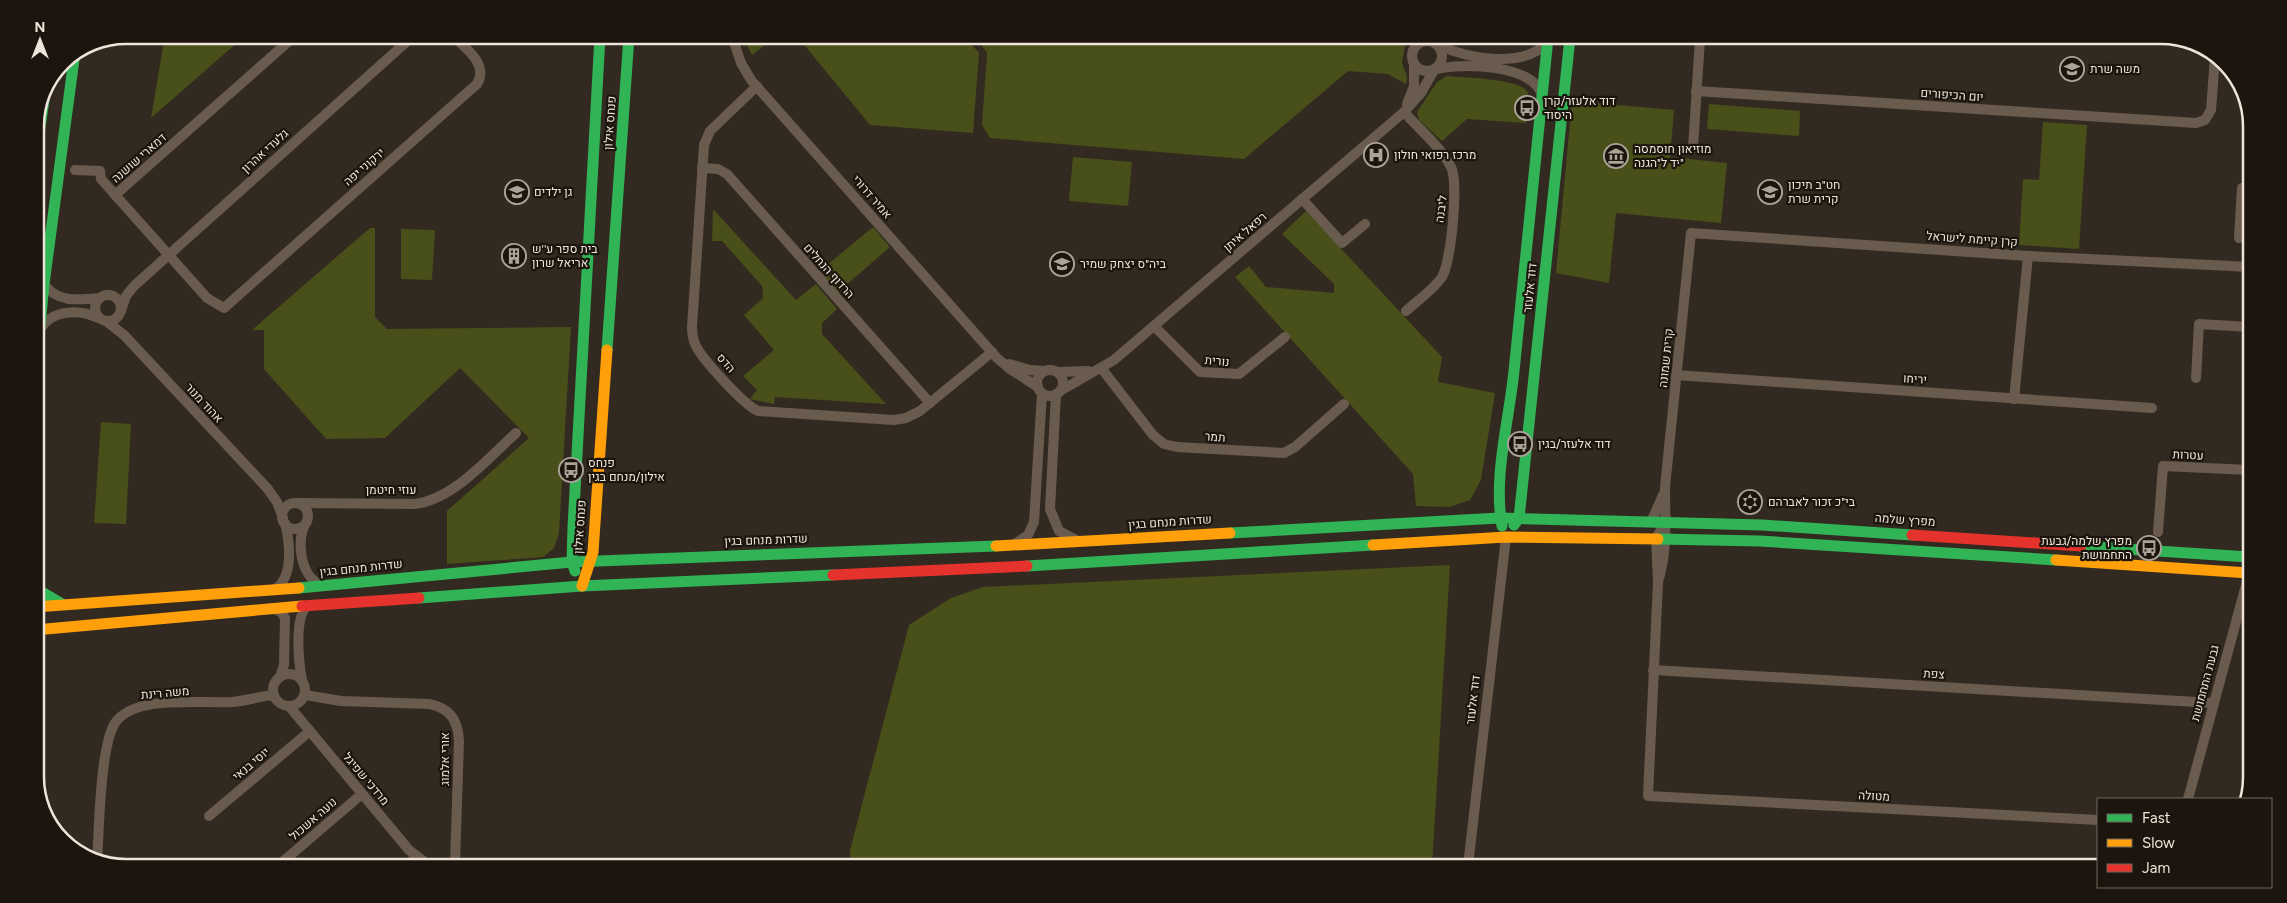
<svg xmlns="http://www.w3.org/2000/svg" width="2287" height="903" viewBox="0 0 2287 903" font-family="Figtree,Heebo,sans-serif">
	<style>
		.green { fill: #484f18 }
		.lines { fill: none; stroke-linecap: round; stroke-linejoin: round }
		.street { stroke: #695c4e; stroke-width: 10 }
		.fast { stroke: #30b455; stroke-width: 11 }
		.slow { stroke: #ff9f0a; stroke-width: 11 }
		.jam { stroke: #e5322d; stroke-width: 11 }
		.labels { text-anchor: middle; stroke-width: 4.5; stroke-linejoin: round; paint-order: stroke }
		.poi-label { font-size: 12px; fill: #eee4da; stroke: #1b150d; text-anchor: start }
		.street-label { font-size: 12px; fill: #eee4da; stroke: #1b150d }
		.rim { fill: none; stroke: #eee4da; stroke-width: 2.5 }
	</style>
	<rect width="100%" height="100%" fill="#322a21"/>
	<!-- green -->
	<g class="green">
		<path d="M165 35H246L151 118Z"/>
		<path d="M742 36 965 37 979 53 973 133 870 125 801 41 772 39 752 55Z"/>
		<path d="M976 37 1406 38 1402 63 1407 77 1406 84 1388 74 1348 71 1244 159 990 138 982 125 987 53Z"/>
		<path d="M1447 76C1462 78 1523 78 1528 93 1530 101 1527 115 1526 123L1467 119 1442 141 1419 120 1417 112 1437 82Z"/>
		<path d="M1572 101 1674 110 1670 157 1727 163 1721 223 1616 213 1609 283 1556 273Z"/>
		<path d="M1709 104 1800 111 1799 136 1707 129Z"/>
		<path d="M2043 122 2087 125 2079 249 2019 245 2023 179 2039 180Z"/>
		<path d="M1073 157 1132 162 1128 206 1069 201Z"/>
		<path d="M713 209 796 300 816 284 837 309 822 323V334L886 404 775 397 774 404 750 399 757 390 743 376 774 350 744 315 763 298 762 286 722 241H712Z"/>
		<path d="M1306 211 1442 357 1438 382 1495 393 1481 480 1470 500 1450 507 1416 506 1413 474 1235 277 1249 266 1266 287 1334 293V284L1282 234Z"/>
		<path d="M873 227 890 247 838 292 820 271Z"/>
		<path d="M370 228H375V317L387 329 571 327 559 533 554 548 543 557 447 564V511L529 438 460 368 385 438 326 439 264 369V330H252Z"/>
		<path d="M401 229 435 230 432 280 401 279Z"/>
		<path d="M101 422 131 424 126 524 94 523Z"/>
		<path d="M1450 565 1432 866 850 865V850L909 625 951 598 983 587Z"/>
	</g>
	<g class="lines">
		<!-- street -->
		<g class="street">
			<path d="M732 36 741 63 751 80 996 357 1010 369 1038 387"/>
			<circle cx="1427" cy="56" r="15"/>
			<path d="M1438 45C1469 59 1523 69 1548 42"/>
			<path d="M1436 69C1463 63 1532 64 1542 95"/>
			<path d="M757 86 710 131 704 145 692 327C692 334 693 340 696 346 703 360 744 405 758 411L894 420 906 418 920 411 992 352"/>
			<path d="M1696 91 2196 123 2205 120 2211 110 2215 57"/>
			<path d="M1407 104 1414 86V63"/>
			<path d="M1404 112C1419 129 1441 147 1451 167 1459 183 1451 262 1442 277 1433 290 1417 301 1406 311"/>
			<path d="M1693 148 1700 39"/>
			<path d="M702 168 718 169 727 174 930 403"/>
			<path d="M75 170 100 171 101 179 207 298 224 308 477 84C489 65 466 48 453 36"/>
			<path d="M115 195 296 35"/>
			<path d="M1302 199 1342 243 1365 224"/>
			<path d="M2239 238 2242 188H2251"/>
			<path d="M35 273 45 254"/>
			<path d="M44 284C57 303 79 300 100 298"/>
			<circle cx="108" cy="308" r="13"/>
			<path d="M121 311 126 296 134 286 413 36"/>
			<path d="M106 321 124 335 267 488 277 502 283 518"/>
			<path d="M1154 326 1200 372 1239 374 1285 337"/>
			<path d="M39 331C51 309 79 309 98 318"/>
			<path d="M1009 364 1030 370 1044 371"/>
			<path d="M1102 369 1153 435 1164 444 1177 447 1284 453 1295 447 1344 404"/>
			<circle cx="1050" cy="383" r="13"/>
			<path d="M1058 372 1088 371"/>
			<path d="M1676 375 2152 408"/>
			<path d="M2196 378 2199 324 2250 327"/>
			<path d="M1060 391 1114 360 1404 112 1421 93 1434 70"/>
			<path d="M1056 394 1050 509 1059 531 1076 540"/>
			<path d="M2014 399 2028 256"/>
			<path d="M298 503 414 504C453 500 488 458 516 433"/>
			<circle cx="295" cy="516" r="13"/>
			<path d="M1652 520 1663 495"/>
			<path d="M1667 520 1656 538 1658 582 1648 796 2098 820"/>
			<path d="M306 523C295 541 301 577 321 585"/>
			<path d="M2158 532 2163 466 2249 470"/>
			<path d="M1015 544 1028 535 1034 522 1042 393"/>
			<path d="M1658 582C1668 550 1665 520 1665 487L1691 233 2028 256 2251 267"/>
			<path d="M274 590C294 578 290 543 285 523"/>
			<path d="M273 608 281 612 285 618 284 665 280 677"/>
			<path d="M1653 670 2213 703"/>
			<circle cx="289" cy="690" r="16"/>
			<path d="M302 681C299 664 293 614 309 605"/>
			<path d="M305 695 341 701 429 704C450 708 458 720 459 741L455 864"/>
			<path d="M289 706 409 850 427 864"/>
			<path d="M2188 799 2249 574"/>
			<path d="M209 816 310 731"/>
			<path d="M97 863C99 832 100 746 115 723 135 694 201 704 232 702 246 701 260 696 274 695"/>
			<path d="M280 864 362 794"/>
			<path d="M408 864 416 857"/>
			<path d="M1468 866 1506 537"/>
		</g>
		<!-- fast -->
		<g class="fast">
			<path d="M35 162 44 100"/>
			<path d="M607 350 629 36"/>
			<path d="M35 378 44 284 75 52"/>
			<path d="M1514 525 1519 518 1570 38"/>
			<path d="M1502 526C1493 476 1509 421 1514 371 1526 260 1537 149 1548 38"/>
			<path d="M1230 533 1499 518 1762 525 1912 535"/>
			<path d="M1658 539 1760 541 2056 560"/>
			<path d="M2081 546 2249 557"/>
			<path d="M1027 566 1373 545"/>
			<path d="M575 571 572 562 573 527 600 36"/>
			<path d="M35 588 62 604"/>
			<path d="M299 588 572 562 996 546"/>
			<path d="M419 598 582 586 833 575"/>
		</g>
		<!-- slow -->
		<g class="slow">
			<path d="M1373 545 1506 537 1658 539"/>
			<path d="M996 546 1230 533"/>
			<path d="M2056 560 2249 573"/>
			<path d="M582 586 593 552 607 350"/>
			<path d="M35 607 299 588"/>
			<path d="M35 630 302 606"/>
		</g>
		<!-- jam -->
		<g class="jam">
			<path d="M1912 535 2081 546"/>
			<path d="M833 575 1027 566"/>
			<path d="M302 606 419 598"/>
		</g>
	</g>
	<!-- icons -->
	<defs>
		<symbol id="school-ring" viewBox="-11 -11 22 22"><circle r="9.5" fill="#1b150d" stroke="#aca399" stroke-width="1.5"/><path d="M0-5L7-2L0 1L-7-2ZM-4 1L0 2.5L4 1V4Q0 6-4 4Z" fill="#aca399"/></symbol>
		<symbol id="bus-ring" viewBox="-11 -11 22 22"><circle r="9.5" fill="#1b150d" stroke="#aca399" stroke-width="1.5"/><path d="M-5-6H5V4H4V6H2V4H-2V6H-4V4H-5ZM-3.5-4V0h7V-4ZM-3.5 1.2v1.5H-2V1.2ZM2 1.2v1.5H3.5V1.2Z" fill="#aca399"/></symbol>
		<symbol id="hospital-ring" viewBox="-11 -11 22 22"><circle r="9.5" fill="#1b150d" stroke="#aca399" stroke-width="1.5"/><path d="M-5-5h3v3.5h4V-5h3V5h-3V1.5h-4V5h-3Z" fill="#aca399"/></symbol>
		<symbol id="museum-ring" viewBox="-11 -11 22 22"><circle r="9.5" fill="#1b150d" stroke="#aca399" stroke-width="1.5"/><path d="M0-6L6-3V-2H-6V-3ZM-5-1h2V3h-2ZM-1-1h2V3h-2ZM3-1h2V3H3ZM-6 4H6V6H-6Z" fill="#aca399"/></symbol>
		<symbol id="building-ring" viewBox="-11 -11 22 22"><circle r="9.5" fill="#1b150d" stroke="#aca399" stroke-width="1.5"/><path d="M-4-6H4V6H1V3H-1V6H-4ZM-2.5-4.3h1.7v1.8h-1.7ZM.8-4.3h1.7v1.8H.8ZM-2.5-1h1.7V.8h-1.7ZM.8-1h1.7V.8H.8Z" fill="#aca399"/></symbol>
		<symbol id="synagogue-ring" viewBox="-11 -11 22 22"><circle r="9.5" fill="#1b150d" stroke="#aca399" stroke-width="1.5"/><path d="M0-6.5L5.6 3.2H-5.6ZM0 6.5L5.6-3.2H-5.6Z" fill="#aca399"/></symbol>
	</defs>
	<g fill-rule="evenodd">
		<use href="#school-ring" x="2058" y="55" width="28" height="28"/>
		<use href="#bus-ring" x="1513" y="94" width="28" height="28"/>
		<use href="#hospital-ring" x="1362" y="141" width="28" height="28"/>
		<use href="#museum-ring" x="1602" y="142" width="28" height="28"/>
		<use href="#school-ring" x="503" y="178" width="28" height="28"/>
		<use href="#school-ring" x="1756" y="178" width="28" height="28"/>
		<use href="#building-ring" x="500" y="242" width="28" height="28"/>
		<use href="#school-ring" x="1048" y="250" width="28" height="28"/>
		<use href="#bus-ring" x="1506" y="430" width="28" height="28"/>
		<use href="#bus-ring" x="557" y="456" width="28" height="28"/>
		<use href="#synagogue-ring" x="1736" y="488" width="28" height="28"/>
		<use href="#bus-ring" x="2135" y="534" width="28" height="28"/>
	</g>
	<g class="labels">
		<!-- poi labels -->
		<g class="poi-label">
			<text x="2090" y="73">משה שרת</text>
			<text x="1544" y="105">דוד אלעזר/קרן<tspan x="1544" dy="14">היסוד</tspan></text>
			<text x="1634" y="153">מוזיאון חוסמסה<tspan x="1634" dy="14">יד ל"הגנה"</tspan></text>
			<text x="1394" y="159">מרכז רפואי חולון</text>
			<text x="1788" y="189">חט"ב תיכון<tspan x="1788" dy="14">קרית שרת</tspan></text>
			<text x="534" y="196">גן ילדים</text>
			<text x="532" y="253">בית ספר ע''ש<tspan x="532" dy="14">אריאל שרון</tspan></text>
			<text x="1080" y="268">ביה"ס יצחק שמיר</text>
			<text x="1538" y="448">דוד אלעזר/בגין</text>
			<text x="588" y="467">פנחס<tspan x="588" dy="14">אילון/מנחם בגין</tspan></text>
			<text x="1768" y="506">בי"כ זכור לאברהם</text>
			<text x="2132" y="545" text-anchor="end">מפרץ שלמה/גבעת<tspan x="2132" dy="14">התחמושת</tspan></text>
		</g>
		<!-- street labels -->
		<g class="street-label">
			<text transform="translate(1952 95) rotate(4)" y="4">יום הכיפורים</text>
			<text transform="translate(610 123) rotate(-86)" y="4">פנחס אילון</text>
			<text transform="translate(265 151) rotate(-42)" y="4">גלעדי אהרון</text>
			<text transform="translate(139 158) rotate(-41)" y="4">דמארי שושנה</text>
			<text transform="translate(364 167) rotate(-41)" y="4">ירקוני יפה</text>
			<text transform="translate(872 197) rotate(49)" y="4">אמיר דרורי</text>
			<text transform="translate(1441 209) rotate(-83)" y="4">ליבנה</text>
			<text transform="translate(1245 232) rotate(-41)" y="4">רפאל איתן</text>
			<text transform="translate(1972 239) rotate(4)" y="4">קרן קיימת לישראל</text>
			<text transform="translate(829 271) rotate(48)" y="4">הרדוף הנחלים</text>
			<text transform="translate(1530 288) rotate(-84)" y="4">דוד אלעזר</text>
			<text transform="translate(1666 358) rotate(-84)" y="4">קרית שמונה</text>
			<text transform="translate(1217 361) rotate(5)" y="4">נורית</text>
			<text transform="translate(726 363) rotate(48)" y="4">הדס</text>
			<text transform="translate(1915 379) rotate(4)" y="4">יריחו</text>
			<text transform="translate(204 403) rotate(47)" y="4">אהוד מנור</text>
			<text transform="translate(1215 437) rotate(4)" y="4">תמר</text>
			<text transform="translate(2188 455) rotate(3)" y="4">עטרות</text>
			<text x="391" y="494">עוזי חיטמן</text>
			<text transform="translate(1905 520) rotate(4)" y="4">מפרץ שלמה</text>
			<text transform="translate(1170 522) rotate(-4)" y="4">שדרות מנחם בגין</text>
			<text transform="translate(580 527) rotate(-86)" y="4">פנחס אילון</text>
			<text transform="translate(766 540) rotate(-2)" y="4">שדרות מנחם בגין</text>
			<text transform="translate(361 568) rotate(-6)" y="4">שדרות מנחם בגין</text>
			<text transform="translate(1934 674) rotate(3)" y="4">צפת</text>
			<text transform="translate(2205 683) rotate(-75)" y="4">גבעת התחמושת</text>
			<text transform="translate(165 693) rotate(-5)" y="4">משה רינת</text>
			<text transform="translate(1473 700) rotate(-83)" y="4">דוד אלעזר</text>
			<text transform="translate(445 759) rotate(-90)" y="4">אורי אלמוג</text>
			<text transform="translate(251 764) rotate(-40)" y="4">יוסי בנאי</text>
			<text transform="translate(366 779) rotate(50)" y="4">מרדכי שפיגל</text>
			<text transform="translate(1874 796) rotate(3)" y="4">מטולה</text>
			<text transform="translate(313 819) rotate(-41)" y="4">נועה אשכול</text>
		</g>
	</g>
	<!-- crop -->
	<path d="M0 0H2287V903H0ZM126 44H2161A82 82 0 0 1 2243 126V777A82 82 0 0 1 2161 859H126A82 82 0 0 1 44 777V126A82 82 0 0 1 126 44Z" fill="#1b150d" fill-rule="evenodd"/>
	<path class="rim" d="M126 44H2161A82 82 0 0 1 2243 126V777A82 82 0 0 1 2161 859H126A82 82 0 0 1 44 777V126A82 82 0 0 1 126 44Z"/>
	<!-- legend -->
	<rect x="2097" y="798" width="175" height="90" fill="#1b150d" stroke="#6f685f"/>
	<rect x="2107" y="814" width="25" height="8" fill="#30b455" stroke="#6f685f"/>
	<text x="2142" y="823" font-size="15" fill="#eee4da">Fast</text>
	<rect x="2107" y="839" width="25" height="8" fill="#ff9f0a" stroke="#6f685f"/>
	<text x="2142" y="848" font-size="15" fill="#eee4da">Slow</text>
	<rect x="2107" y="864" width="25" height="8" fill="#e5322d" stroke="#6f685f"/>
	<text x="2142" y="873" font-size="15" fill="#eee4da">Jam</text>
	<!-- north arrow -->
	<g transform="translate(40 40)" stroke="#1b150d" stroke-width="4" paint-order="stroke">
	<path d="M0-4L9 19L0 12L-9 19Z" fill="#eee4da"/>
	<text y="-8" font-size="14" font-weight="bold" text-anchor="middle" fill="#eee4da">N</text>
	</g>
</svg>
